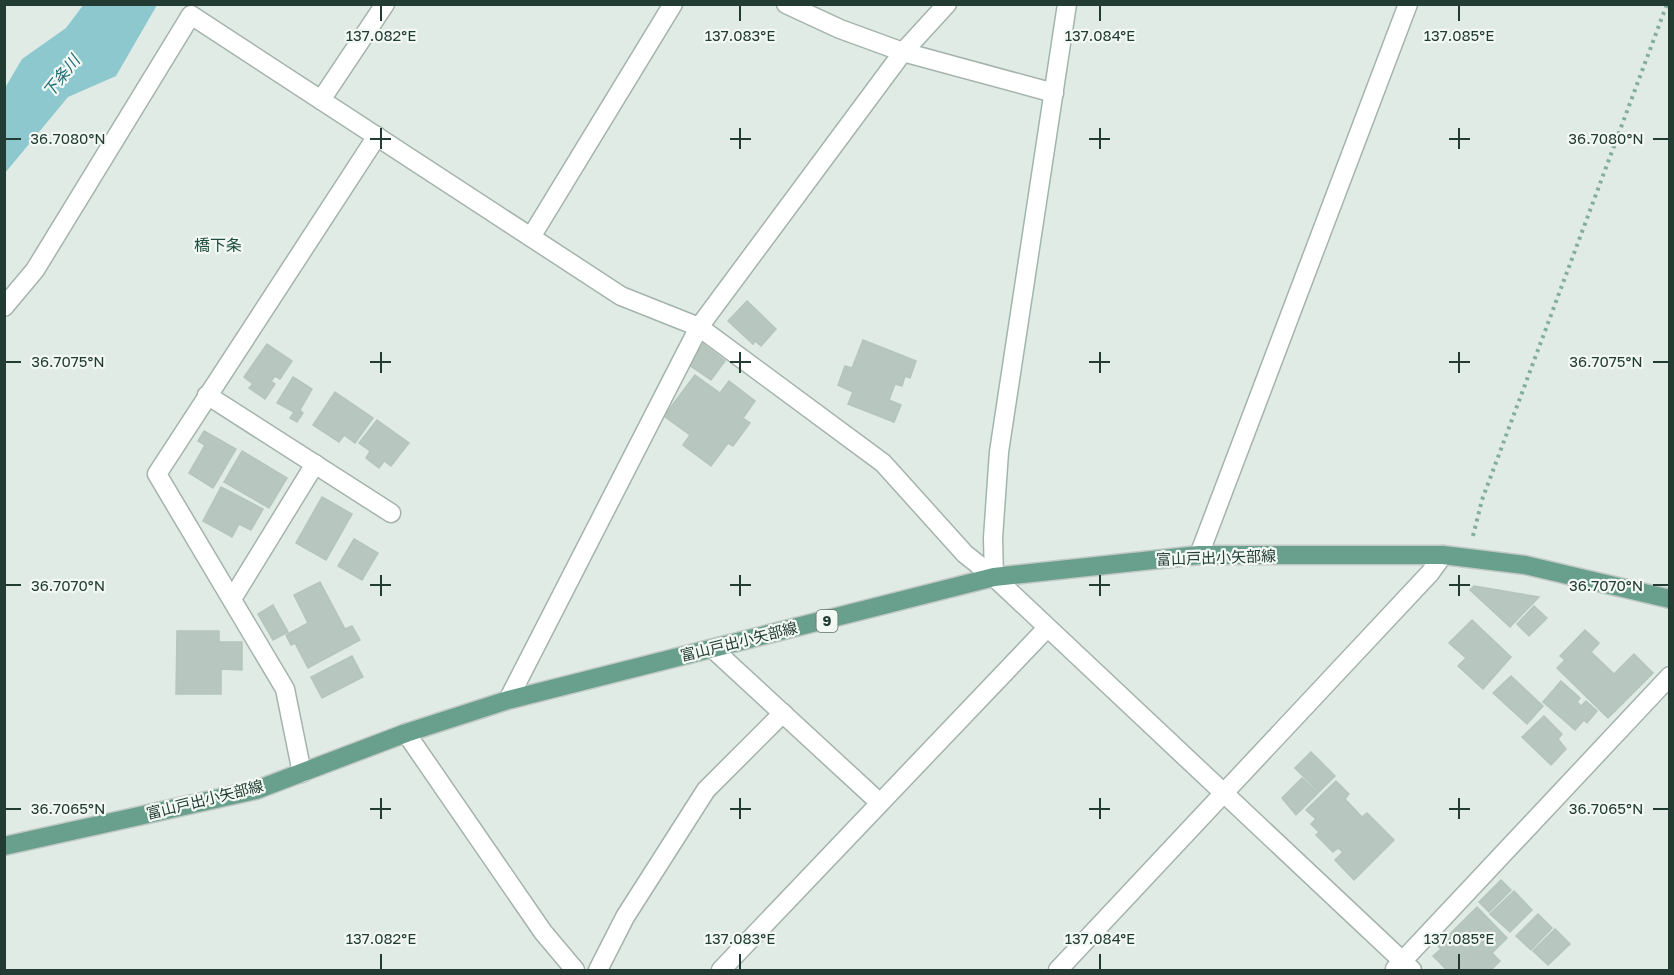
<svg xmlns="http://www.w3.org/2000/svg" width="1674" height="975" viewBox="0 0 1674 975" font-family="'Golos Text','Noto Sans JP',sans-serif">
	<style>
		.water { fill: #8cc8ce }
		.building { fill: #b7c6bf; stroke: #b4c5bd; stroke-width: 1.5 }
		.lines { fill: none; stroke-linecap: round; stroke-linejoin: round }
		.street-casing { stroke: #a4b3ad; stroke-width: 21 }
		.secondary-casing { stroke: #a0b6ad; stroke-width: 21 }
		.primary-casing { stroke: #c1c8c6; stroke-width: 21 }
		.path { stroke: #83ae9e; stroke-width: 4; stroke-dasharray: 3 4.5; stroke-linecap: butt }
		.street { stroke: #fff; stroke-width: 18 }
		.secondary { stroke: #fff; stroke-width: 18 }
		.primary { stroke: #689f8d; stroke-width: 18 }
		.ticks { fill: none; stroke: #223b33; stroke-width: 2 }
		.labels { text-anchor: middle; stroke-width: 4.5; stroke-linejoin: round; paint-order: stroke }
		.shield { fill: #f2f8f4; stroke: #60746d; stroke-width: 1.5 }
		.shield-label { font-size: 14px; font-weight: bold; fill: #223b33 }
		.street-label { font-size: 15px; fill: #223b33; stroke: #f2f8f4 }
		.water-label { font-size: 16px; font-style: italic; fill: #1f6c75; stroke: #f2f8f4 }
		.neighbourhood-label { font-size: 16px; fill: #1f4c3f; stroke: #f2f8f4 }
		.ticks-label { font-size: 15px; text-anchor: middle; fill: #223b33; stroke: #f2f8f4; stroke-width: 4.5; stroke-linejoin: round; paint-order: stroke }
	</style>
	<rect width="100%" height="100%" fill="#e1ebe6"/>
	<!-- water -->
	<path class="water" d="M84 4 157 5 116 76 68 97 5 173V88L22 59 66 28Z"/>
	<!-- building -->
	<g class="building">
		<path d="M747 301 776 329 761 346 755 341 753 344 728 321Z"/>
		<path d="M863 340 916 361 910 378 905 376 902 386 895 384 889 400 901 405 894 422 848 404 853 392 838 385 845 366 852 368Z"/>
		<path d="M267 344 292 361 280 379 275 376 271 381 275 384 265 399 249 388 253 384 244 377Z"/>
		<path d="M703 344 725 361 711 380 689 365Z"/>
		<path d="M695 375 720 393 729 381 755 401 743 418 750 423 733 446 728 443 711 466 683 445 690 435 664 416Z"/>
		<path d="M293 377 312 389 300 410 303 413 297 422 290 418 294 412 277 403Z"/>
		<path d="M335 392 373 418 355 443 344 435 339 442 313 425Z"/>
		<path d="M377 420 409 443 391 466 384 461 379 468 366 458 370 451 359 443Z"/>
		<path d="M204 431 236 449 213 488 189 473 205 445 198 441Z"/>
		<path d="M242 451 287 478 269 508 224 482Z"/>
		<path d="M221 487 263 509 251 530 239 524 232 537 203 521Z"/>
		<path d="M322 497 352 514 326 560 296 543Z"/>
		<path d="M354 539 378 553 362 580 338 566Z"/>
		<path d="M320 582 345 629 352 626 360 640 308 668 295 643 291 645 286 635 308 623 294 595Z"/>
		<path d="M1474 586 1539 597 1510 627 1470 590Z"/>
		<path d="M273 605 288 632 273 640 258 614Z"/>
		<path d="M1534 606 1547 618 1529 636 1517 624Z"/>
		<path d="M1472 620 1511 657 1483 689 1458 666 1466 658 1449 643Z"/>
		<path d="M1585 630 1599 643 1591 652 1614 674 1634 654 1653 673 1608 718 1557 668 1565 660 1560 656Z"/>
		<path d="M177 631H219V642H242V670L221 669V694H176Z"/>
		<path d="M352 656 363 677 322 698 311 677Z"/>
		<path d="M1511 676 1543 706 1527 724 1493 693Z"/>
		<path d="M1561 681 1580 698 1577 702 1581 706 1586 701 1597 711 1587 723 1584 720 1575 730 1543 702Z"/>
		<path d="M1544 716 1562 734 1558 739 1566 749 1551 765 1522 737Z"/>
		<path d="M1311 752 1335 776 1319 792 1295 768Z"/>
		<path d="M1302 778 1318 793 1296 815 1282 798Z"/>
		<path d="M1336 781 1349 794 1345 799 1362 817 1367 813 1394 840 1354 880 1335 860 1343 852 1338 848 1333 852 1316 835 1319 832 1311 824 1316 819 1306 810Z"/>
		<path d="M1501 880 1511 890 1489 912 1479 902Z"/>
		<path d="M1514 891 1532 910 1510 932 1490 914Z"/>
		<path d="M1477 907 1507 938 1492 953 1500 961 1491 970H1447L1433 956 1441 949 1438 946Z"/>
		<path d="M1538 914 1552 928 1531 950 1516 936Z"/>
		<path d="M1555 929 1570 944 1548 965 1533 951Z"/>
	</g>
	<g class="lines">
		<defs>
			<g id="street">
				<path d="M786 4 840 29 903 52 1054 93"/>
				<path d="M321 100 385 4"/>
				<path d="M531 237 673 4"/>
				<path d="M4 307 35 270 191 15 621 296 699 327 883 463 965 554 994 577 1412 970"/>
				<path d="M207 395 391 513"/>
				<path d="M1199 555 1408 4"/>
				<path d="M232 599 315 464"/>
				<path d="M713 649 880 803"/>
				<path d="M508 700 699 327 903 52 947 4"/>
				<path d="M406 733 543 932 575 970"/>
				<path d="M302 773 285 689 157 474 377 136"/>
				<path d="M1395 969 1670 676"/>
				<path d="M598 970 625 917 706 790 783 713"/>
				<path d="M721 970 1047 628"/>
				<path d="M1058 970 1430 573 1443 555"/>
			</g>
			<path id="secondary" d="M994 577 993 538 999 452 1067 4"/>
			<path id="primary" d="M4 846 256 790 406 733 508 700 994 577 1199 555H1443L1525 565 1670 599"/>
		</defs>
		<!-- street casing -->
		<use href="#street" class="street-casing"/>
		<!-- secondary casing -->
		<use href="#secondary" class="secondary-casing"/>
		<!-- primary casing -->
		<use href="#primary" class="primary-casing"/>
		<!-- path -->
		<path class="path" d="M1473 536 1482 500 1667 4"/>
		<!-- street -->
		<use href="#street" class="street"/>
		<!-- secondary -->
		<use href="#secondary" class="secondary"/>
		<!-- primary -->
		<use href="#primary" class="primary"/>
	</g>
	<!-- ticks -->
	<path class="ticks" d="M381 6V21M740 6V21M1100 6V21M1459 6V21M381 128V149M740 128V149M1100 128V149M1459 128V149M6 139H21M370 139H391M730 139H751M1089 139H1110M1449 139H1470M1653 139H1668M381 352V373M740 352V373M1100 352V373M1459 352V373M6 362H21M370 362H391M730 362H751M1089 362H1110M1449 362H1470M1653 362H1668M381 575V596M740 575V596M1100 575V596M1459 575V596M6 585H21M370 585H391M730 585H751M1089 585H1110M1449 585H1470M1653 585H1668M381 798V819M740 798V819M1100 798V819M1459 798V819M6 809H21M370 809H391M730 809H751M1089 809H1110M1449 809H1470M1653 809H1668M381 954V969M740 954V969M1100 954V969M1459 954V969"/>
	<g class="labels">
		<!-- shield labels -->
		<rect class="shield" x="816.5" y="610" width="21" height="22" rx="4.5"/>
		<g class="shield-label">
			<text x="827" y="626">9</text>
		</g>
		<!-- street labels -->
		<g class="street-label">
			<text transform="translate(1216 558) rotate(-2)" y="5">富山戸出小矢部線</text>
			<text transform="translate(739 642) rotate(-14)" y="5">富山戸出小矢部線</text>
			<text transform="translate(205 800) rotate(-14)" y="5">富山戸出小矢部線</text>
		</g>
		<!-- water labels -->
		<g class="water-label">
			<text transform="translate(61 76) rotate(-52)" y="6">下条川</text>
		</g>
		<!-- neighbourhood labels -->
		<g class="neighbourhood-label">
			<text x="218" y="251">橋下条</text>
		</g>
	</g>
	<g class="ticks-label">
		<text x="381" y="41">137.082°E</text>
		<text x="740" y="41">137.083°E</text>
		<text x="1100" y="41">137.084°E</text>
		<text x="1459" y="41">137.085°E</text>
		<text x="68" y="144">36.7080°N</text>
		<text x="1606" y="144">36.7080°N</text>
		<text x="68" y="367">36.7075°N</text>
		<text x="1606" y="367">36.7075°N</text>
		<text x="68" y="591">36.7070°N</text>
		<text x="1606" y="591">36.7070°N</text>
		<text x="68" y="814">36.7065°N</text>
		<text x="1606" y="814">36.7065°N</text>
		<text x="381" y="944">137.082°E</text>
		<text x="740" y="944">137.083°E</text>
		<text x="1100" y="944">137.084°E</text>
		<text x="1459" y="944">137.085°E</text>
	</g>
	<!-- border -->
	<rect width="1674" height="975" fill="none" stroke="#223b33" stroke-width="12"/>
</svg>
